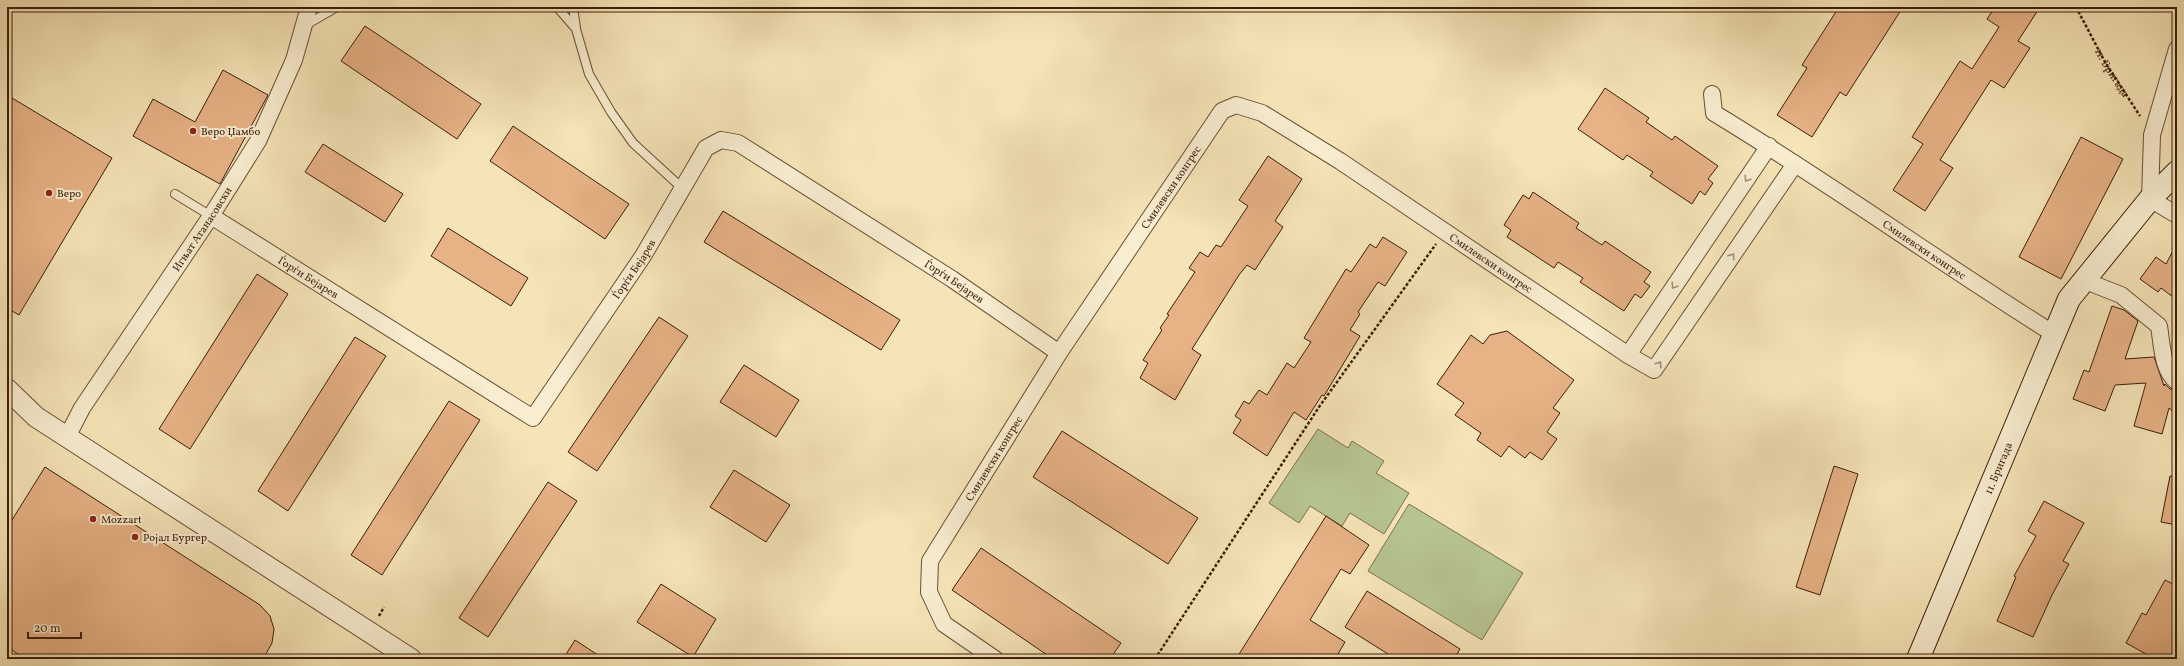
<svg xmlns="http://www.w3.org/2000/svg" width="2184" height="666" viewBox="0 0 2184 666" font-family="Vollkorn,serif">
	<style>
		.green { fill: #b7c592; stroke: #7a714e }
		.building { fill: #e6b286; stroke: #3d1d09 }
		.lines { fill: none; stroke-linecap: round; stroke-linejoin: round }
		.service-casing { stroke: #6b4f34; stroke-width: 10 }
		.minor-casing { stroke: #6b4f34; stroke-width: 18 }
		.tertiary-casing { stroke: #6b4f34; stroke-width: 22 }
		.secondary-casing { stroke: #3d1d09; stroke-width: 24 }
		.path { stroke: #3d1d09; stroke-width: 2.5; stroke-dasharray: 3 2; stroke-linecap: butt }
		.service { stroke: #f8edd0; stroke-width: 8 }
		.minor { stroke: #f8edd0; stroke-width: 16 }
		.tertiary { stroke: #f8edd0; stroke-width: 20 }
		.secondary { stroke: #f8edd0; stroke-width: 22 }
		.oneway { stroke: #a48f76 }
		.poi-dot { fill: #8f2418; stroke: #f8edd0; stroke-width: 1.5 }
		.labels { text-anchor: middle; stroke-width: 4; stroke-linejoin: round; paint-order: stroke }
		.street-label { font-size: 11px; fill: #3d1d09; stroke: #f8edd0 }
		.poi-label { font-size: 11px; fill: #3d1d09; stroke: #f8edd0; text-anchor: start }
	</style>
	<rect width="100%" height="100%" fill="#f5e4b7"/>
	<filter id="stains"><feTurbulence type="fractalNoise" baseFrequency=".005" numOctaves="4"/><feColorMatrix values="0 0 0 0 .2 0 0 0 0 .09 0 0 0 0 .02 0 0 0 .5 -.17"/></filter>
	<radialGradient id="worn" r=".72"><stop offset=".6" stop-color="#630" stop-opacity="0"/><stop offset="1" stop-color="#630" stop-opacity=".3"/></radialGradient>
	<!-- green -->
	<g class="green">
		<path d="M1318 429 1348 448 1352 441 1384 461 1376 473 1409 493 1384 534 1350 513 1342 526 1310 506 1299 523 1269 503Z"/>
		<path d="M1409 504 1523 573 1482 640 1368 571Z"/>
	</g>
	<!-- building -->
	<g class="building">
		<path d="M1839 7H1903L1846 96 1840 92 1812 137 1777 115 1807 68 1802 65Z"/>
		<path d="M1995 7H2040L2018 41 2030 48 2004 88 1991 80 1940 160 1953 168 1925 211 1893 190 1923 144 1912 137 1960 61 1972 69 1999 27 1987 19Z"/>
		<path d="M365 26 481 104 457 139 341 61Z"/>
		<path d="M223 70 268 95 220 184 133 136 153 99 195 122Z"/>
		<path d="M1605 88 1649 118 1646 122 1672 140 1675 136 1718 166 1708 179 1713 183 1705 195 1700 191 1692 204 1650 176 1653 172 1627 155 1623 160 1578 129Z"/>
		<path d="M7 95 112 158 19 315 7 308Z"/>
		<path d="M513 126 629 204 605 239 490 161Z"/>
		<path d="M2081 137 2123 159 2061 279 2019 257Z"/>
		<path d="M323 144 403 194 385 222 305 172Z"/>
		<path d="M1268 156 1302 179 1275 221 1283 227 1255 270 1247 265 1239 275 1192 349 1201 355 1175 400 1140 378 1148 363 1143 360 1162 330 1160 328 1169 315 1167 314 1195 272 1189 268 1200 252 1208 257 1216 245 1221 247 1248 206 1239 200Z"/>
		<path d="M1533 192 1579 223 1576 228 1602 245 1605 241 1651 272 1644 282 1650 286 1641 298 1635 294 1624 311 1580 282 1583 278 1558 262 1554 268 1507 237 1511 230 1504 225 1523 195 1529 199Z"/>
		<path d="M723 211 900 320 881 350 704 242Z"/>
		<path d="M448 228 528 278 511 306 431 256Z"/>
		<path d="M1383 237 1407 252 1385 286 1378 282 1358 312 1360 314 1350 330 1360 336 1324 396 1322 395 1306 420 1294 412 1267 456 1233 433 1241 420 1235 416 1244 401 1249 404 1259 390 1267 395 1287 363 1294 368 1311 342 1304 338 1346 269 1351 272 1370 244 1376 248Z"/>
		<path d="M2177 243V300L2161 288 2158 292 2140 279 2156 257 2166 264Z"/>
		<path d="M257 274 288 294 190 449 159 429Z"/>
		<path d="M2112 306 2124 310 2138 321 2125 359 2154 357 2164 386 2165 384 2170 389 2177 391V415L2169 408 2162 434 2134 426 2146 383 2115 385 2105 411 2073 399 2084 370 2089 372Z"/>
		<path d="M659 317 688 336 597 471 568 452Z"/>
		<path d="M1507 331 1574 380 1553 408 1560 413 1547 432 1557 439 1542 460 1530 452 1525 458 1509 446 1501 457 1477 440 1481 433 1455 415 1464 403 1437 384 1471 335 1483 344 1490 335Z"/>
		<path d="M355 337 386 356 288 511 258 491Z"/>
		<path d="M744 365 799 400 776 437 720 402Z"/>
		<path d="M449 401 480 420 382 575 351 555Z"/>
		<path d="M1062 431 1198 518 1168 564 1033 477Z"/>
		<path d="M1834 466 1858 474 1820 595 1796 587Z"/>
		<path d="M45 467 260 605 270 616 274 629 272 643 263 659H26L7 647V528Z"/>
		<path d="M734 470 790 505 766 542 710 507Z"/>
		<path d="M2170 476 2177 477V525L2161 522Z"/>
		<path d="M548 482 577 501 488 637 459 618Z"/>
		<path d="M2044 501 2084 523 2063 561 2069 564 2052 595 2033 637 1997 621 2016 577 2014 576 2036 536 2028 531Z"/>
		<path d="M1326 516 1369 545 1350 574 1341 569 1310 620 1345 642 1335 659H1236Z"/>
		<path d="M981 548 1121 643 1110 659H1053L952 590Z"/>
		<path d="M2165 580 2177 586V643L2169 659H2155L2126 643 2142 613 2146 615Z"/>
		<path d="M661 584 716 619 693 657 637 622Z"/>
		<path d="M1367 591 1460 649 1454 659H1396L1345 627Z"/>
		<path d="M575 640 604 659H563Z"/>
	</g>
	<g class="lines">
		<defs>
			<g id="service">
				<path d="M557 7 576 29 589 74 611 112 633 143 682 188"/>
				<path d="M573 7 576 28"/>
				<path d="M304 26 337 7"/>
				<path d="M175 194 211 216"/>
			</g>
			<g id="minor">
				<path d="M2177 49 2152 135 2150 199 2177 215"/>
				<path id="s2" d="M1712 94 1714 113C1830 183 1939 262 2054 334"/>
				<path id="s3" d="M211 216 533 418 643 256 706 148 721 140 738 143 952 279 1059 353"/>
				<path d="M2083 280 2121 295 2159 326C2162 344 2162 370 2177 382"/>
				<path d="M1628 355 1769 146"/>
				<path id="s4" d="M67 437 82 408 211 216 258 141 294 60 309 7"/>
				<path id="s5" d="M995 659 944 624 929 592 930 561 1059 353 1222 111 1236 105 1262 113 1340 161 1628 355 1654 370 1795 164"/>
			</g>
			<path id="tertiary" d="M7 389 36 417 411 659"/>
			<g id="secondary">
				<path id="s6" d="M1918 659 2069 299 2150 199 2177 172"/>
			</g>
		</defs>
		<!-- service casing -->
		<use href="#service" class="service-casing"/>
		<!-- minor casing -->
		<use href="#minor" class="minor-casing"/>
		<!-- tertiary casing -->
		<use href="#tertiary" class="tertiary-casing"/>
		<!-- secondary casing -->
		<use href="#secondary" class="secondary-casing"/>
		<!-- path -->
		<g class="path">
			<path id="s1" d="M2076 7 2105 62 2140 116"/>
			<path d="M379 616 384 607"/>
			<path d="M1155 659 1319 407 1436 244"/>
		</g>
		<!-- service -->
		<use href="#service" class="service"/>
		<!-- minor -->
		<use href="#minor" class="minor"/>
		<!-- tertiary -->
		<use href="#tertiary" class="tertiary"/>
		<!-- secondary -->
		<use href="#secondary" class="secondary"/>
	</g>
	<!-- one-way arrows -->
	<defs><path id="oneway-chevron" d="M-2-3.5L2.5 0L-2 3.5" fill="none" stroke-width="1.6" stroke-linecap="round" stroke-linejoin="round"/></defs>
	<g class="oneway">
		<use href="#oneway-chevron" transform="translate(1747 179) rotate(124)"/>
		<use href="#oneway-chevron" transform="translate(1732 256) rotate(-56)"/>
		<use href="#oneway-chevron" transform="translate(1674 286) rotate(124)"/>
		<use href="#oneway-chevron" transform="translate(1659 364) rotate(-56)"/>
	</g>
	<!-- markers -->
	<g class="poi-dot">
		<circle cx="193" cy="131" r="4"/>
		<circle cx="49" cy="193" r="4"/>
		<circle cx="93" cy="519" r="4"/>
		<circle cx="135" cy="537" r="4"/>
	</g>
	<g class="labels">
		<!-- street labels -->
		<g class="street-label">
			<text dy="4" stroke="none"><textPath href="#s1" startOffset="75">11. Бригада</textPath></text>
			<text dy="4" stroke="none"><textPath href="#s5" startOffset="573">Смилевски конгрес</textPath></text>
			<text dy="4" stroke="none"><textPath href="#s4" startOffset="248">Игњат Атанасовски</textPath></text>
			<text dy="4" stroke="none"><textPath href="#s2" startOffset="270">Смилевски конгрес</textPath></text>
			<text dy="4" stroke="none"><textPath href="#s5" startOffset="981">Смилевски конгрес</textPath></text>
			<text dy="4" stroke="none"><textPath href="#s3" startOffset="560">Ѓорѓи Бејарев</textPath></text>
			<text dy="4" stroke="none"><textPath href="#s3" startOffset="115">Ѓорѓи Бејарев</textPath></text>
			<text dy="4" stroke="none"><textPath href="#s3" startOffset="992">Ѓорѓи Бејарев</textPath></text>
			<text dy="4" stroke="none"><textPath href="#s5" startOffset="249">Смилевски конгрес</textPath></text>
			<text dy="4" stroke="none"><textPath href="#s6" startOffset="207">11. Бригада</textPath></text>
		</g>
		<!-- poi labels -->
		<g class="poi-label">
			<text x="201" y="135">Веро Џамбо</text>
			<text x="57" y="197">Веро</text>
			<text x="101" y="523">Mozzart</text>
			<text x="143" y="541">Ројал Бургер</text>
		</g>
	</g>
	<!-- margin -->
	<rect width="2184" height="666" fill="none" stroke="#f5e4b7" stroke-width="24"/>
	<rect x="8" y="8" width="2168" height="650" fill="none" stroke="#3d1d09" stroke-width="2"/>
	<rect x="12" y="12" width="2160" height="642" fill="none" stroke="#3d1d09"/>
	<!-- scale -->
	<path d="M28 632v6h53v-6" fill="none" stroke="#3d1d09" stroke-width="2"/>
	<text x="34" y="632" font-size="12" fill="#3d1d09" stroke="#f8edd0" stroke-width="3" paint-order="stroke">20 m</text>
	<rect width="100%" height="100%" filter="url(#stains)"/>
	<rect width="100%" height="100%" fill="url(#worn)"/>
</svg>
